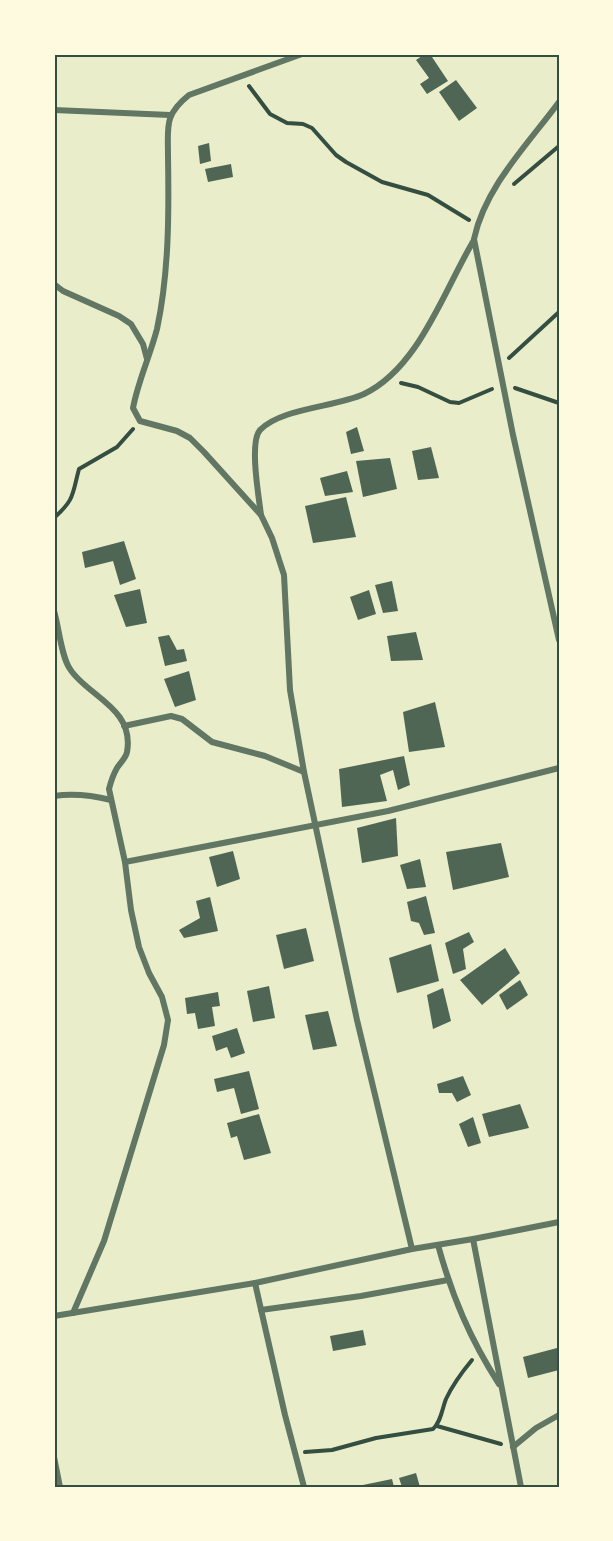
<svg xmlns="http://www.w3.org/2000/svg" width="613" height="1541" viewBox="0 0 613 1541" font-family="'DejaVu Sans',sans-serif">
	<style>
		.building { fill: #4f6655 }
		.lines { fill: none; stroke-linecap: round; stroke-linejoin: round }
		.path { stroke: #344e41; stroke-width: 4 }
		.minor { stroke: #617663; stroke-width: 6 }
		.neatline { fill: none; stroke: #344e41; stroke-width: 2 }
	</style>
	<rect width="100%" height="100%" fill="#e9edc9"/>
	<!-- building -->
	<g class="building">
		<path d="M425 54H430L448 81 427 94 420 84 429 78 416 60Z"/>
		<path d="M456 80 477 108 459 121 439 92Z"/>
		<path d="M209 143 211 161 200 164 198 146Z"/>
		<path d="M231 164 233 177 208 182 205 169Z"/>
		<path d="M357 427 364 451 351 454 346 432Z"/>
		<path d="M431 447 439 478 418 480 412 451Z"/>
		<path d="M390 458 397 489 363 497 356 461Z"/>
		<path d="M347 471 353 492 325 496 320 478Z"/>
		<path d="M346 497 356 537 313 543 305 506Z"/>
		<path d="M124 541 136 579 120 585 113 561 85 568 82 552Z"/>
		<path d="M392 581 398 611 383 613 375 585Z"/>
		<path d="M140 589 147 623 126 627 114 595Z"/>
		<path d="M369 590 376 614 358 620 350 597Z"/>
		<path d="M416 632 423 660 391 661 387 636Z"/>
		<path d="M169 635 177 650 184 649 187 661 165 666 158 637Z"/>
		<path d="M189 671 196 700 175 707 164 679Z"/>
		<path d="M435 702 445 747 409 752 403 712Z"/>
		<path d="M404 756 410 785 398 790 393 770 380 775 387 801 342 807 339 769Z"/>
		<path d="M396 818 398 856 362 863 357 828Z"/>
		<path d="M501 843 509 877 453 890 446 852Z"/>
		<path d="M233 851 240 879 217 887 209 857Z"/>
		<path d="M420 859 426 887 407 889 400 865Z"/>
		<path d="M426 896 435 933 424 935 419 923 411 921 407 902Z"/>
		<path d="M210 897 218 931 184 938 179 930 200 918 196 901Z"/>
		<path d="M306 928 314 961 284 969 276 935Z"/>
		<path d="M469 932 474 942 463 949 466 969 453 974 445 943Z"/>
		<path d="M431 944 439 981 397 993 389 958Z"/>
		<path d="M505 948 520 973 482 1005 460 980Z"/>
		<path d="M520 980 528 995 507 1010 499 995Z"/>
		<path d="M269 986 275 1018 253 1022 247 991Z"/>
		<path d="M443 988 451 1021 433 1029 427 995Z"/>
		<path d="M218 992 220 1006 212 1007 215 1026 198 1029 195 1013 187 1014 185 998Z"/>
		<path d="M328 1011 337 1046 313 1050 305 1015Z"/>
		<path d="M237 1028 245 1053 231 1058 227 1047 216 1051 212 1036Z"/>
		<path d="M249 1071 259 1109 241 1114 234 1088 217 1092 214 1079Z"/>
		<path d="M463 1076 471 1095 457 1102 452 1093H439L437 1084Z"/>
		<path d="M520 1104 529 1128 489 1137 482 1114Z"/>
		<path d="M259 1114 271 1153 244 1160 237 1136 231 1138 227 1123Z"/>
		<path d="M473 1117 481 1143 468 1147 459 1124Z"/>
		<path d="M363 1330 366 1345 333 1351 330 1336Z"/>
		<path d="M557 1348 559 1370 528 1378 523 1357Z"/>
		<path d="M416 1473 420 1487H402L399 1478Z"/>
		<path d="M392 1479 394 1487H358V1486Z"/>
	</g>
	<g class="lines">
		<!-- path -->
		<g class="path">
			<path d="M249 86 270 114 287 123 303 124 312 128 336 155 346 162 382 182 428 195 469 220"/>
			<path d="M514 184 559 146"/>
			<path d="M509 358 559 312"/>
			<path d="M401 383 418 387 450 402 459 403 492 389"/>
			<path d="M515 388 559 403"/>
			<path d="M54 518C75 499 72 495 79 469L117 447 133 429"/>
			<path d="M437 1426 501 1444"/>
			<path d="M305 1452 332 1450 376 1438 433 1429C441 1422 442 1409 446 1399 453 1384 462 1372 472 1360"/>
		</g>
		<!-- minor -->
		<g class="minor">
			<path d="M302 54 189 95C164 115 168 126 168 156 169 213 169 273 157 329 150 356 138 381 133 408L140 421 177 431 190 438 204 452 261 515 272 538 284 575 290 690 304 772 357 1020 412 1249"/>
			<path d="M559 102C528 144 485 187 474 239L513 435 559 640"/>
			<path d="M54 110 170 115"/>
			<path d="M54 284 63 291 119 316 131 324 143 344 147 359"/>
			<path d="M261 515C259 498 249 442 260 430 281 408 336 407 364 394 419 368 444 290 474 240"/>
			<path d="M54 611C59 627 61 656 70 669 87 696 135 708 127 752 126 758 120 763 117 768 113 775 111 781 109 789L125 862 131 910 139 947 149 973 162 997 168 1020 164 1045 104 1241 73 1313"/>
			<path d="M124 726 171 716 182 719 212 742 265 756 304 772"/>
			<path d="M54 796C74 793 91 795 111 800"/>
			<path d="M125 862 388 811 559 768"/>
			<path d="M473 1239 521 1487"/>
			<path d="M438 1245C452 1296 470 1339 499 1384"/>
			<path d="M255 1283 285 1415 304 1487"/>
			<path d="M261 1310 361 1296 448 1280"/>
			<path d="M54 1316 255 1283 412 1249 473 1239 559 1222"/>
			<path d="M513 1447 536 1428 559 1415"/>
			<path d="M54 1457 60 1487"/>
		</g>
	</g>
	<!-- border -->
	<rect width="613" height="1541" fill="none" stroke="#fefae0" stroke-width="111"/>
	<rect x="56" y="56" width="502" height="1430" class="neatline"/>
</svg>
